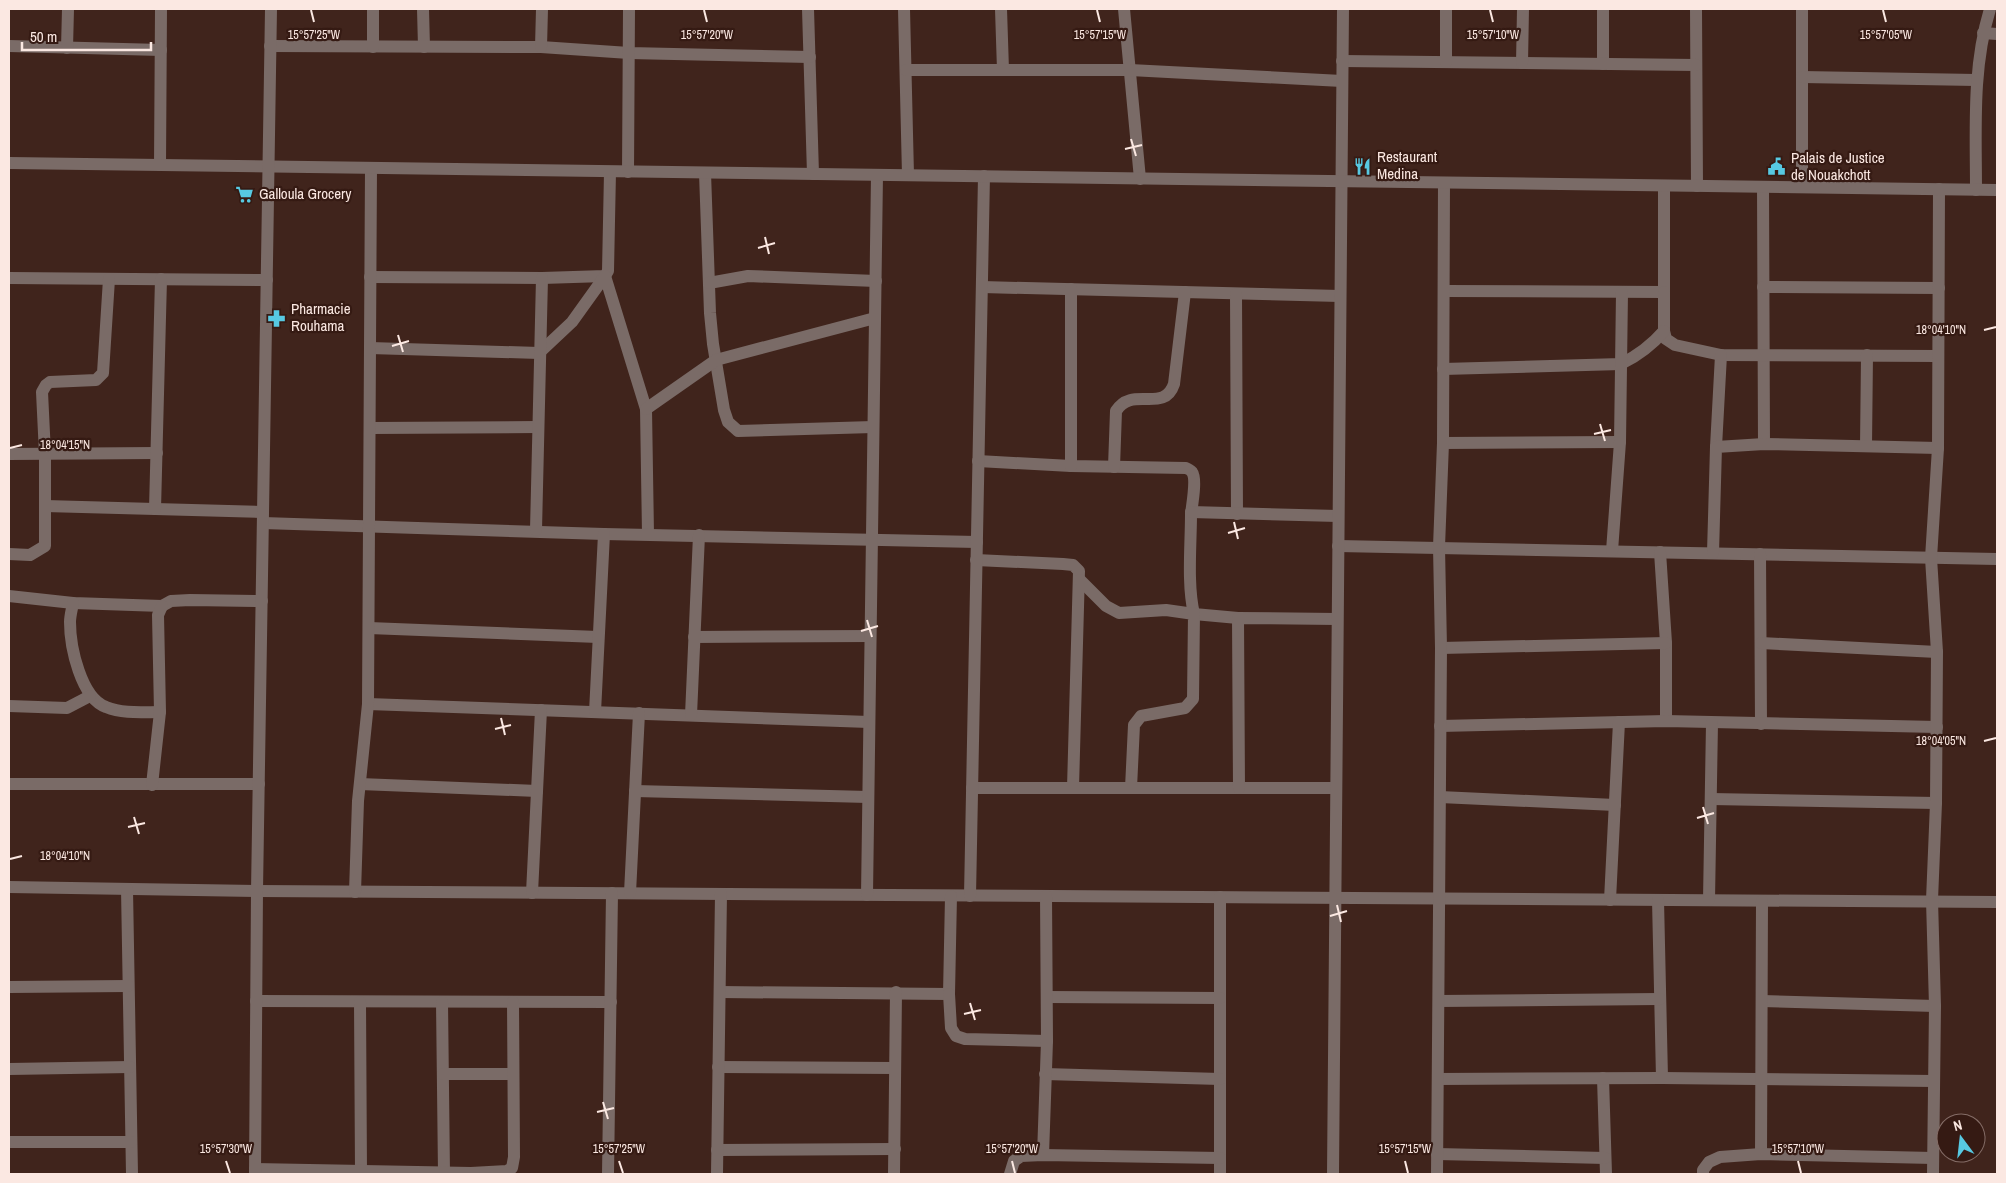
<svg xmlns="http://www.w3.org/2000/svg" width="2006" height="1183" viewBox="0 0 2006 1183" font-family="'Archivo Narrow',sans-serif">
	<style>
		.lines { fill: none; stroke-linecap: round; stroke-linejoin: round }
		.minor { stroke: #7a6b67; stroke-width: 12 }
		.tertiary { stroke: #7a6b67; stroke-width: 12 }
		.ticks { fill: none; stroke: #fbe8e2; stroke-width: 2 }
		.labels { text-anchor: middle; stroke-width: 4.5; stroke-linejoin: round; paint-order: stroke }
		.poi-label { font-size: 15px; fill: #fbe8e2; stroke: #351a13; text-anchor: start }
		.ticks-label { font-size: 12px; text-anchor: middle; fill: #fbe8e2; stroke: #351a13; stroke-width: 4.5; stroke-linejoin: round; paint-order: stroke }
	</style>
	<rect width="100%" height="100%" fill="#40241c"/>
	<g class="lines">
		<!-- minor -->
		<g class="minor">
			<path d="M423 9 424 47"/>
			<path d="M808 9 813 174"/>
			<path d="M904 9 908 175"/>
			<path d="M1001 9 1003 70"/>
			<path d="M1124 9 1140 179"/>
			<path d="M1603 9V64"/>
			<path d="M1696 9 1697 186"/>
			<path d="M1802 9V187"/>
			<path d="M1983 33 1997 34"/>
			<path d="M9 46 161 50"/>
			<path d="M270 46 541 47 629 53 810 57"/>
			<path d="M373 47V9"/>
			<path d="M541 47 542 9"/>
			<path d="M67 48 68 9"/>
			<path d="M1342 61 1696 65"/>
			<path d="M1446 62V9"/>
			<path d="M1522 63 1523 9"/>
			<path d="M906 70H1130L1342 81"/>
			<path d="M1802 77 1976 80"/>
			<path d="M160 165 161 9"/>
			<path d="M628 172 629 9"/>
			<path d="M705 173 710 313 713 344 724 410 728 422 738 431 873 427"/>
			<path d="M1763 187 1764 444"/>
			<path d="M1976 190C1976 129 1972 68 1990 9"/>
			<path d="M370 277 542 278 605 276 608 271 610 172"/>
			<path d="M9 278 267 280"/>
			<path d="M709 283 748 276 876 281"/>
			<path d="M982 287 1340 296"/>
			<path d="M1763 287 1939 288"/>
			<path d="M1444 291 1664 292V186"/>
			<path d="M1664 292V331L1666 339 1675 345 1721 355 1938 356"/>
			<path d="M1236 294 1237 514"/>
			<path d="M370 348 539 353 572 322 605 276 646 409 648 534"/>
			<path d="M1443 369 1621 364C1639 355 1651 346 1664 331"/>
			<path d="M646 409 716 360 875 318"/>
			<path d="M370 428 538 427"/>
			<path d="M1443 443 1620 442"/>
			<path d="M1866 446 1867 355"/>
			<path d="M1716 447 1721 355"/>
			<path d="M9 454 157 453"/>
			<path d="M978 461 1071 466 1186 468C1188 469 1191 470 1192 472 1197 479 1192 505 1191 514 1191 545 1187 584 1194 614L1238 618"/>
			<path d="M1071 466V289"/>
			<path d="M1114 467 1116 411C1132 385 1164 414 1174 384L1185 292"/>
			<path d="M45 506 263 512"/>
			<path d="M155 509 161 279"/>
			<path d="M1191 512 1338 516"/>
			<path d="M263 523 604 534 977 542"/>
			<path d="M536 530 542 278"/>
			<path d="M1338 546 1997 559"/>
			<path d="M1612 551 1620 442 1622 292"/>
			<path d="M1660 552 1666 643V721"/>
			<path d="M1713 553 1716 447 1764 444 1938 448"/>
			<path d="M9 554 30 555 45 546V454L42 392 46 385 50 382 96 380 103 373 109 279"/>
			<path d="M1760 554 1761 724"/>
			<path d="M976 560 1063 564 1073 565 1079 571 1073 788"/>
			<path d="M1080 580 1106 606 1119 613 1166 610 1194 614 1193 699 1185 708 1141 716 1134 725 1131 788"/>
			<path d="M9 596 73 603 162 606 171 601 190 600 262 601"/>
			<path d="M73 603C72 609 70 616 70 622 70 647 81 698 106 707 123 714 142 712 160 712"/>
			<path d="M369 628 598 637"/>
			<path d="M694 637 870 636"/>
			<path d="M1761 643 1937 652"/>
			<path d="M1441 648 1666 643"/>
			<path d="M368 704 869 722"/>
			<path d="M9 706 67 708 90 696"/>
			<path d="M595 712 604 534"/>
			<path d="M691 715 699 535"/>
			<path d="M1440 726 1666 721 1937 727"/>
			<path d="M9 784H259"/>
			<path d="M360 784 537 791"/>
			<path d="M152 785 160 712 158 615 162 606"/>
			<path d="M972 788H1336"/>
			<path d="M1239 788 1238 618 1337 619"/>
			<path d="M635 791 868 797"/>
			<path d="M1440 797 1615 805"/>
			<path d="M1711 799 1936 803"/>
			<path d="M9 887 257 891 1997 902"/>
			<path d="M127 889 132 1174"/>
			<path d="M355 892 358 801 368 704 371 168"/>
			<path d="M532 893 541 710"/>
			<path d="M630 893 639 713"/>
			<path d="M867 895 877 175"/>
			<path d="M970 896 984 176"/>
			<path d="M1220 897V1174"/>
			<path d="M1610 900 1619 722"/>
			<path d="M1658 900 1662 1078"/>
			<path d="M1709 900 1712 723"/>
			<path d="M9 987 128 986"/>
			<path d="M720 992 949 994 951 896"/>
			<path d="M949 994 951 1028 956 1036 965 1039 1047 1041"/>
			<path d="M1047 997 1220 998"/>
			<path d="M256 1001 611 1002"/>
			<path d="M1439 1001 1660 999"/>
			<path d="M1762 1001 1935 1006"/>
			<path d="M360 1002 361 1171"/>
			<path d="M442 1002 444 1173"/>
			<path d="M718 1067 895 1068"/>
			<path d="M9 1069 130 1067"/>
			<path d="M443 1074H513"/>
			<path d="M1045 1074 1220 1079"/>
			<path d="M1603 1078 1606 1174"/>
			<path d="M1438 1079 1662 1078 1934 1081"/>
			<path d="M9 1142H131"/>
			<path d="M717 1150 895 1149"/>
			<path d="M1437 1154 1605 1158"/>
			<path d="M1761 1154 1762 901"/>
			<path d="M1043 1155 1047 1041 1046 896"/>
			<path d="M255 1169 471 1173 507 1171 512 1168 514 1157 513 1002"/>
			<path d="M608 1174 612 893"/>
			<path d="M717 1174 721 894"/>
			<path d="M894 1174 896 992"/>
			<path d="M1010 1174 1014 1161 1021 1156 1043 1155 1220 1158"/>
			<path d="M1333 1174 1343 9"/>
			<path d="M1437 1174 1441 648 1439 547 1443 443 1444 183"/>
			<path d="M1703 1174V1170L1709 1162 1720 1157 1761 1154 1933 1158"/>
			<path d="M1933 1174 1935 1006 1932 900 1936 803 1937 652 1931 558 1938 448 1939 189"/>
		</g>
		<!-- tertiary -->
		<g class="tertiary">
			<path d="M9 163 1997 190"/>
			<path d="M255 1174 257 891 271 9"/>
		</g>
	</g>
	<!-- ticks -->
	<path class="ticks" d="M311 10 314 22M704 10 707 22M1097 10 1100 22M1490 10 1493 22M1883 10 1886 22M1131 139 1136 156M1125 149 1142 145M765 237 769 254M758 248 775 243M1984 330 1996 327M398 335 403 352M392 346 409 341M1600 424 1605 441M1594 434 1611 430M10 448 22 445M1234 522 1238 539M1228 533 1245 528M867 620 872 637M861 631 878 626M501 718 505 735M495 729 511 725M1984 741 1996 738M1703 807 1708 824M134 817 139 834M1697 818 1714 813M128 827 145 823M10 859 22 856M1337 905 1341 922M1330 916 1347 911M970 1003 975 1020M964 1014 981 1010M603 1102 608 1119M597 1112 614 1108M226 1161 230 1173M619 1161 623 1173M1012 1161 1015 1173M1405 1161 1408 1173M1798 1161 1801 1173"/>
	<!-- icons -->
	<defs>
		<symbol id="restaurant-bare" viewBox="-9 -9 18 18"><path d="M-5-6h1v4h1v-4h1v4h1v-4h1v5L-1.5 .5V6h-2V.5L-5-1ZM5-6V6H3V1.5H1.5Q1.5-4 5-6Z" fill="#57c9e2" stroke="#351a13" stroke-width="2.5" paint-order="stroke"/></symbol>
		<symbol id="civic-bare" viewBox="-9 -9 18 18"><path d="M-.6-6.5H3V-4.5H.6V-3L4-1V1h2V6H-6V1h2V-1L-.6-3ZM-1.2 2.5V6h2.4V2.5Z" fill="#57c9e2" stroke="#351a13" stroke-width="2.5" paint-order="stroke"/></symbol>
		<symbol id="supermarket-bare" viewBox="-9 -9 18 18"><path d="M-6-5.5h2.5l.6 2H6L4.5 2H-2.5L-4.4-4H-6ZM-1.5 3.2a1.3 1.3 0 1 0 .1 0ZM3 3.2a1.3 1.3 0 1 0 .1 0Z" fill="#57c9e2" stroke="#351a13" stroke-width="2.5" paint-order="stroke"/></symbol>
		<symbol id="pharmacy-bare" viewBox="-9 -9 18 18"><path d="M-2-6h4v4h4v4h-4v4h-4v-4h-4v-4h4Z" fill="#57c9e2" stroke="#351a13" stroke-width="2.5" paint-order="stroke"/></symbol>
	</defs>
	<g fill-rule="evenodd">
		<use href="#restaurant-bare" x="1350" y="154" width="25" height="25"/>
		<use href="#civic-bare" x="1764" y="154" width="25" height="25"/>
		<use href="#supermarket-bare" x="232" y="182" width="25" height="25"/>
		<use href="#pharmacy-bare" x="264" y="306" width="25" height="25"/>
	</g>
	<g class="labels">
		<!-- poi labels -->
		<g class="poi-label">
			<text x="1377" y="162">Restaurant<tspan x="1377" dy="17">Medina</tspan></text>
			<text x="1791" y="163">Palais de Justice<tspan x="1791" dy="17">de Nouakchott</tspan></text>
			<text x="259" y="199">Galloula Grocery</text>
			<text x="291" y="314">Pharmacie<tspan x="291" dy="17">Rouhama</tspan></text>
		</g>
	</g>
	<g class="ticks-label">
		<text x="314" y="39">15°57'25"W</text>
		<text x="707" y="39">15°57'20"W</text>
		<text x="1100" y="39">15°57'15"W</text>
		<text x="1493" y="39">15°57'10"W</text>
		<text x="1886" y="39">15°57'05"W</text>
		<text x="1941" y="334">18°04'10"N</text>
		<text x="65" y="449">18°04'15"N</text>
		<text x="1941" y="745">18°04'05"N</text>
		<text x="65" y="860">18°04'10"N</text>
		<text x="226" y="1153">15°57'30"W</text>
		<text x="619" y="1153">15°57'25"W</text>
		<text x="1012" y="1153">15°57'20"W</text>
		<text x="1405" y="1153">15°57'15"W</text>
		<text x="1798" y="1153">15°57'10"W</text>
	</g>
	<!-- border -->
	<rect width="2006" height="1183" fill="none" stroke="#fbe8e2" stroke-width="20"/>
	<!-- north arrow -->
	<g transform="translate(1961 1138) rotate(345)"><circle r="24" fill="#351a13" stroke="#846c66"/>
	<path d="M0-4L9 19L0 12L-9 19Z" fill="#57c9e2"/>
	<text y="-8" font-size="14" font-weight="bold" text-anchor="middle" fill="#fbe8e2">N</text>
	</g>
	<!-- scale -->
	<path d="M22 42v8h129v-8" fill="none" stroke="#fbe8e2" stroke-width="2.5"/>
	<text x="30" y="42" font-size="15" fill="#fbe8e2" stroke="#351a13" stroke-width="4" paint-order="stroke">50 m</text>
</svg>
